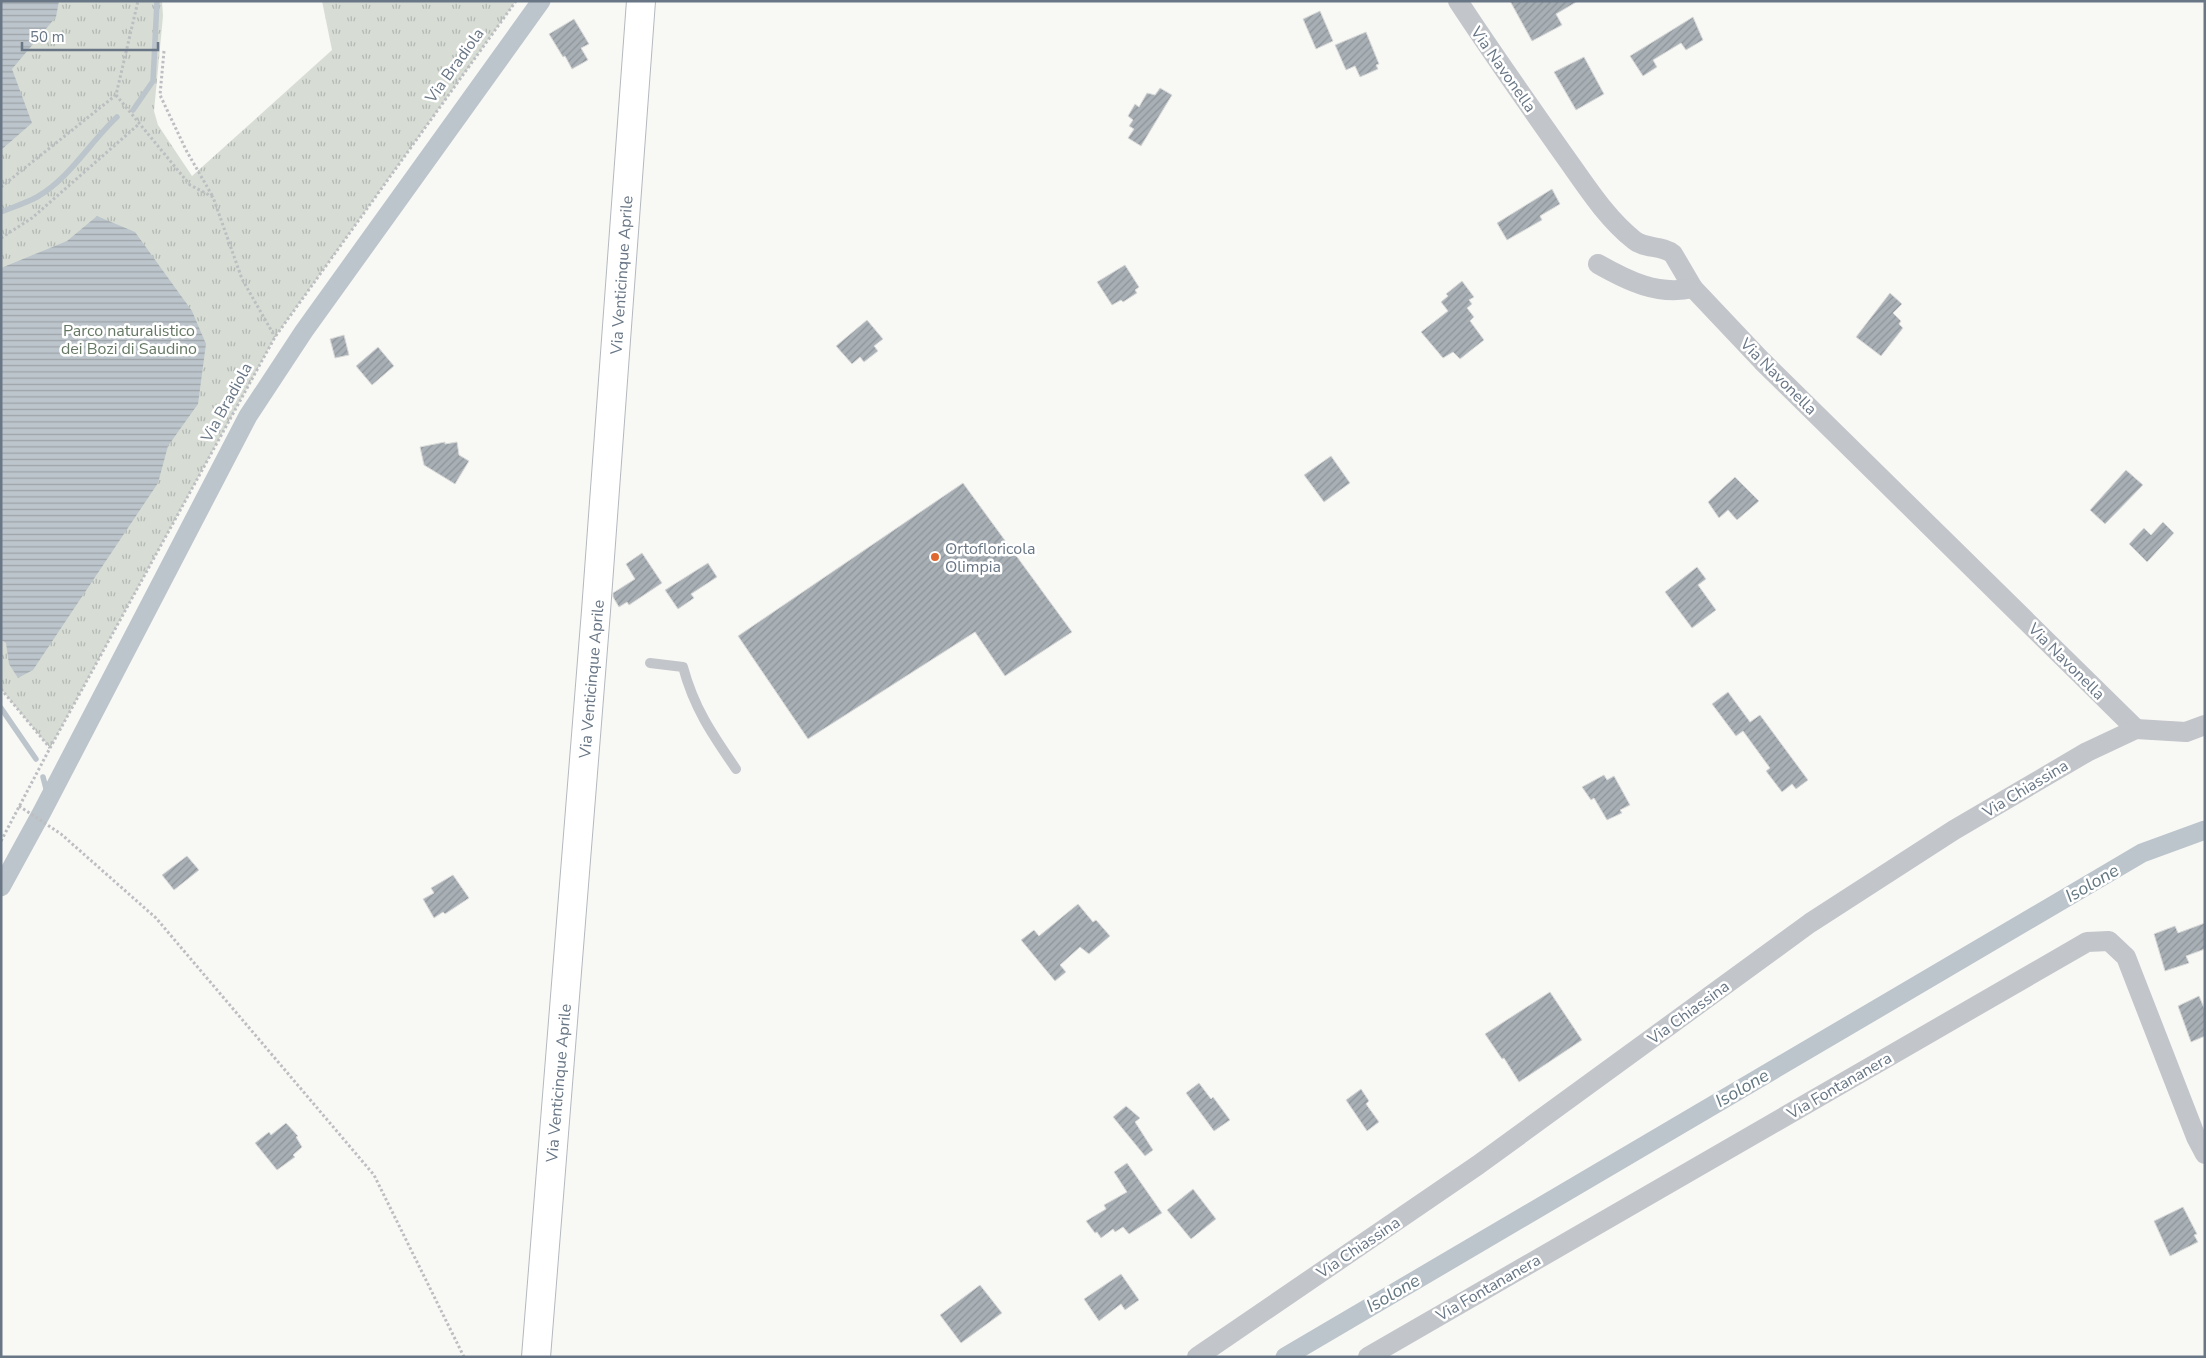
<svg xmlns="http://www.w3.org/2000/svg" width="2206" height="1358" viewBox="0 0 2206 1358" font-family="'Nunito Sans',sans-serif">
	<style>
		.grass { fill: url(#grass-tufts) }
		.water { fill: url(#water-rules) }
		.lines { fill: none; stroke-linecap: round; stroke-linejoin: round }
		.stream { stroke: #bcc5cb; stroke-width: 5.5 }
		.canal { stroke: #bcc5cb; stroke-width: 19 }
		.building { fill: url(#building-hatch); stroke: #d9dad8 }
		.secondary-casing { stroke: #b4b9be; stroke-width: 30 }
		.path { stroke: #bcbec1; stroke-width: 3; stroke-dasharray: 2.5 2.5; stroke-linecap: butt }
		.lane { stroke: #c2c5c9; stroke-width: 10 }
		.street { stroke: #c2c5c9; stroke-width: 20 }
		.secondary { stroke: #fff; stroke-width: 28 }
		.poi-dot { fill: #de6830; stroke: #fff; stroke-width: 2 }
		.labels { text-anchor: middle; stroke-width: 5; stroke-linejoin: round; paint-order: stroke }
		.street-label { font-size: 16px; fill: #687685; stroke: #fff }
		.park-label { font-size: 16px; fill: #657863; stroke: #fff }
		.poi-label { font-size: 16px; fill: #687685; stroke: #fff; text-anchor: start }
		.water-label { font-size: 18px; font-style: italic; fill: #637781; stroke: #fff }
	</style>
	<defs>
		<pattern id="grass-tufts" width="24" height="20" patternUnits="userSpaceOnUse" patternTransform="scale(1.25)"><rect width="24" height="20" fill="#d7ddd5"/><path d="M3 7l-1-3M5 7V3M7 7l1-3M15 17l-1-3M17 17v-4M19 17l1-3" fill="none" stroke="#b2b8b2"/></pattern>
		<pattern id="water-rules" width="6" height="5" patternUnits="userSpaceOnUse" patternTransform="scale(1.25)"><rect width="6" height="5" fill="#bcc5cb"/><path d="M0 2.5h6" fill="none" stroke="#9da5aa"/></pattern>
		<pattern id="building-hatch" width="6" height="6" patternUnits="userSpaceOnUse" patternTransform="scale(1.25)"><rect width="6" height="6" fill="#a8b0b6"/><path d="M-1 1l2-2M0 6l6-6M5 7l2-2" fill="none" stroke="#8d949a"/></pattern>
	</defs>
	<rect width="100%" height="100%" fill="#f8f8f5"/>
	<!-- grass -->
	<path class="grass" d="M1 1H162L163 16 154 111 158 125 192 176 332 50 322 1H516L275 337 50 748 1 689Z"/>
	<!-- water -->
	<g class="water">
		<path d="M1 1H59L56 17 12 69 32 123 1 150Z"/>
		<path d="M97 216 135 232 192 311 206 344 198 404 168 446 158 483 33 670 18 678 9 664 6 643 1 640V268L67 241Z"/>
	</g>
	<g class="lines">
		<!-- stream -->
		<g class="stream">
			<path d="M133 110 153 81 157 1"/>
			<path d="M1 212C13 207 26 203 37 197 70 178 90 142 117 117"/>
			<path d="M1 708 36 759"/>
			<path d="M43 777 49 800"/>
		</g>
		<!-- canal -->
		<g class="canal">
			<path d="M1 887 42 812 248 416 304 331 541 1"/>
			<path d="M1285 1357 2142 853 2205 830"/>
		</g>
	</g>
	<!-- building -->
	<g class="building">
		<path d="M1510 1H1578L1556 14 1562 25 1532 41Z"/>
		<path d="M1320 11 1333 41 1316 49 1303 19Z"/>
		<path d="M1693 17 1703 40 1686 50 1681 43 1653 60 1657 67 1643 76 1630 56Z"/>
		<path d="M574 19 589 44 581 48 588 60 572 69 565 56 563 57 549 34Z"/>
		<path d="M1366 32 1379 64 1376 65 1378 69 1360 77 1355 66 1346 70 1335 45Z"/>
		<path d="M1584 57 1604 94 1576 110 1554 72Z"/>
		<path d="M1160 88 1172 95 1141 146 1128 138 1134 129 1129 126 1133 120 1128 116 1135 104 1139 107 1147 93 1155 95Z"/>
		<path d="M1552 189 1560 204 1540 216 1542 220 1507 240 1497 223Z"/>
		<path d="M1125 265 1139 287 1135 290 1137 293 1123 302 1121 300 1112 305 1097 282Z"/>
		<path d="M1462 281 1474 297 1469 300 1472 304 1467 308 1474 317 1470 321 1484 340 1460 359 1453 352 1443 358 1421 332 1448 311 1441 302 1448 296 1446 294Z"/>
		<path d="M1890 293 1902 304 1893 313 1901 321 1899 324 1903 328 1881 356 1856 337Z"/>
		<path d="M867 320 883 339 874 346 878 351 864 362 860 357 852 364 836 346Z"/>
		<path d="M344 335 349 355 335 358 330 339Z"/>
		<path d="M378 347 394 366 372 385 356 366Z"/>
		<path d="M445 442V444L457 442 459 455 469 461 455 484 424 465 420 447Z"/>
		<path d="M1331 456 1350 483 1324 502 1304 475Z"/>
		<path d="M2126 470 2143 485 2105 524 2090 510Z"/>
		<path d="M1735 477 1759 501 1737 520 1728 510 1719 518 1708 502Z"/>
		<path d="M963 483 1072 632 1005 676 975 632 808 739 738 636Z"/>
		<path d="M2163 522 2174 533 2147 562 2129 544 2144 528 2151 535Z"/>
		<path d="M642 553 662 583 629 605 627 602 619 607 613 597V593L635 579 626 564Z"/>
		<path d="M708 563 717 577 691 594 694 598 678 609 665 590Z"/>
		<path d="M1697 567 1706 579 1698 585 1716 610 1692 628 1665 592Z"/>
		<path d="M1728 692 1750 722 1760 715 1808 780 1796 789 1792 784 1782 792 1766 771 1770 768 1743 731 1736 736 1712 704Z"/>
		<path d="M1604 775 1607 780 1614 776 1630 805 1620 810 1622 813 1607 820 1594 798 1591 800 1582 787Z"/>
		<path d="M187 856 199 870 174 890 162 875Z"/>
		<path d="M453 875 469 898 445 914 443 912 434 918 423 899 434 893 431 888Z"/>
		<path d="M1078 904 1093 922 1096 920 1110 936 1089 954 1080 947 1060 965 1066 972 1055 981 1021 940 1034 930 1039 936Z"/>
		<path d="M2205 923V949L2186 956 2189 963 2165 971 2154 934 2175 926 2178 933Z"/>
		<path d="M1550 992 1582 1040 1519 1082 1504 1058 1502 1059 1485 1034Z"/>
		<path d="M2199 996 2205 1010V1036L2191 1042 2178 1006Z"/>
		<path d="M1199 1083 1211 1099 1213 1097 1230 1120 1214 1131 1186 1093Z"/>
		<path d="M1361 1089 1369 1101 1366 1104 1379 1122 1367 1131 1346 1100Z"/>
		<path d="M1126 1106 1140 1118 1135 1122 1153 1150 1145 1156 1113 1117Z"/>
		<path d="M286 1123 298 1136 296 1137 302 1147 293 1155 295 1157 277 1170 255 1143 269 1132 271 1135Z"/>
		<path d="M1127 1163 1162 1213 1129 1234 1123 1227 1115 1232 1113 1229 1101 1238 1097 1232 1095 1233 1086 1221 1106 1209 1104 1205 1127 1192 1114 1172Z"/>
		<path d="M1193 1189 1216 1219 1191 1239 1167 1210Z"/>
		<path d="M2183 1207 2197 1234 2194 1235 2198 1242 2170 1256 2154 1221Z"/>
		<path d="M1121 1274 1139 1300 1125 1310 1121 1304 1099 1321 1084 1299Z"/>
		<path d="M980 1285 1002 1313 961 1343 940 1315Z"/>
	</g>
	<g class="lines">
		<defs>
			<path id="secondary" d="M536 1357 596 611 641 1"/>
		</defs>
		<!-- secondary casing -->
		<use href="#secondary" class="secondary-casing"/>
		<!-- path -->
		<g class="path">
			<path d="M164 51 160 95 186 150 213 197"/>
			<path d="M116 95 190 185 213 197 242 279 275 337"/>
			<path d="M1 187 116 95 138 1"/>
			<path d="M1 238 32 218 139 124"/>
			<path d="M1 689 50 748"/>
			<path d="M19 806 61 834 156 918 374 1175 464 1357"/>
			<path d="M1 841 50 748 275 337 516 1"/>
		</g>
		<!-- lane -->
		<path class="lane" d="M650 663 683 667C694 708 712 734 736 769"/>
		<!-- street -->
		<g class="street">
			<path d="M1458 1C1492 53 1528 104 1564 155 1585 184 1605 217 1634 240 1644 249 1662 245 1673 254L1693 288 1762 361 2136 729"/>
			<path d="M1598 264C1628 281 1658 296 1693 288"/>
			<path d="M1197 1357 1478 1165 1810 923 1954 830 2087 752 2136 729 2186 732 2205 725"/>
			<path d="M1368 1357 2087 942 2109 941 2126 957 2196 1137 2205 1154"/>
		</g>
		<!-- secondary -->
		<use href="#secondary" class="secondary"/>
	</g>
	<!-- markers -->
	<circle class="poi-dot" cx="935" cy="557" r="5"/>
	<g class="labels">
		<!-- street labels -->
		<g class="street-label">
			<text transform="translate(454 65) rotate(-54)" y="6">Via Bradiola</text>
			<text transform="translate(1504 69) rotate(55)" y="6">Via Navonella</text>
			<text transform="translate(621 275) rotate(-86)" y="6">Via Venticinque Aprile</text>
			<text transform="translate(1779 376) rotate(45)" y="6">Via Navonella</text>
			<text transform="translate(226 402) rotate(-61)" y="6">Via Bradiola</text>
			<text transform="translate(2067 661) rotate(45)" y="6">Via Navonella</text>
			<text transform="translate(591 679) rotate(-85)" y="6">Via Venticinque Aprile</text>
			<text transform="translate(2025 788) rotate(-31)" y="6">Via Chiassina</text>
			<text transform="translate(1688 1012) rotate(-36)" y="6">Via Chiassina</text>
			<text transform="translate(558 1083) rotate(-85)" y="6">Via Venticinque Aprile</text>
			<text transform="translate(1839 1085) rotate(-30)" y="6">Via Fontananera</text>
			<text transform="translate(1358 1247) rotate(-34)" y="6">Via Chiassina</text>
			<text transform="translate(1488 1287) rotate(-30)" y="6">Via Fontananera</text>
		</g>
		<!-- park labels -->
		<g class="park-label">
			<text x="129" y="336">Parco naturalistico<tspan x="129" dy="18">dei Bozi di Saudino</tspan></text>
		</g>
		<!-- poi labels -->
		<g class="poi-label">
			<text x="945" y="554">Ortofloricola<tspan x="945" dy="18">Olimpia</tspan></text>
		</g>
		<!-- water labels -->
		<g class="water-label">
			<text transform="translate(2092 883) rotate(-30)" y="6">Isolone</text>
			<text transform="translate(1742 1088) rotate(-30)" y="6">Isolone</text>
			<text transform="translate(1393 1293) rotate(-30)" y="6">Isolone</text>
		</g>
	</g>
	<!-- border -->
	<rect width="2206" height="1358" fill="none" stroke="#687685" stroke-width="5"/>
	<!-- scale -->
	<path d="M22 42v8h136v-8" fill="none" stroke="#687685" stroke-width="2.5"/>
	<text x="30" y="42" font-size="15" fill="#687685" stroke="#ffffff" stroke-width="4" paint-order="stroke">50 m</text>
</svg>
